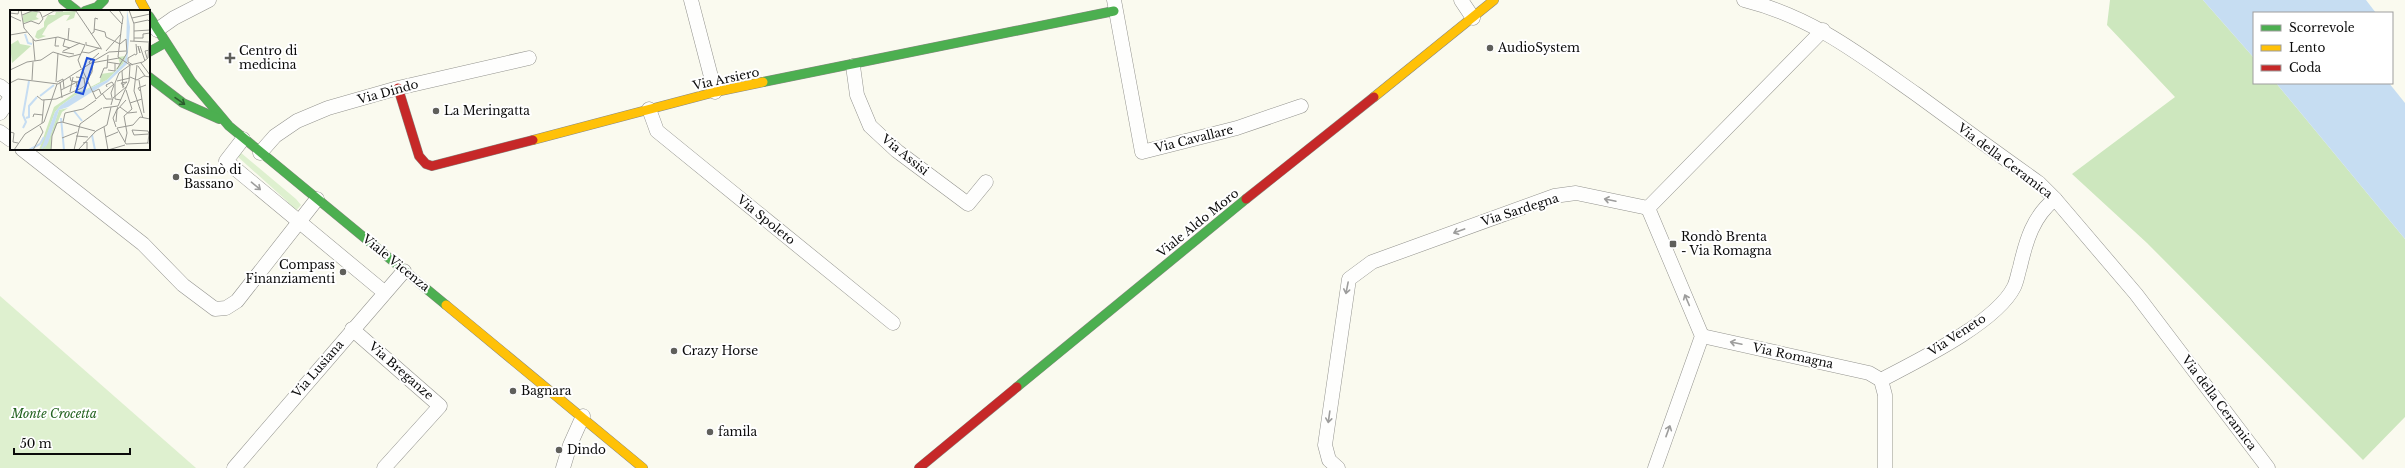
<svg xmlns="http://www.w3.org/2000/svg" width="2405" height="468" viewBox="0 0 2405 468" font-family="'Libre Baskerville',serif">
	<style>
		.green { fill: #def0cf }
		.forest { fill: #cde7be }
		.water { fill: #c6ddf2 }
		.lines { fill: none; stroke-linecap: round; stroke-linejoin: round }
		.street-casing { stroke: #93938e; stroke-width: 15 }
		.fast-casing { stroke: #898984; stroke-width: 10 }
		.slow-casing { stroke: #898984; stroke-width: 10 }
		.jam-casing { stroke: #898984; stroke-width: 10 }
		.street { stroke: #fefefd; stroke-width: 14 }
		.fast { stroke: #4caf50; stroke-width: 9 }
		.slow { stroke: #ffc107; stroke-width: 9 }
		.jam { stroke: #c62828; stroke-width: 9 }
		.oneway { stroke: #2c5d2e }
		.oneway2 { stroke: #9d9d9c }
		.poi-dot { fill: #5f5f5b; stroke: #fff; stroke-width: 1.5 }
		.labels { text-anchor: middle; stroke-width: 4; stroke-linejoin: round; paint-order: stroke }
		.poi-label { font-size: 12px; fill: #0b0b0b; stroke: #fff; text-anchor: start }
		.street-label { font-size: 12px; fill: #0b0b0b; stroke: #fff }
		.park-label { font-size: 12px; font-style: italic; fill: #21611e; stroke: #fff }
		.inset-river { fill: none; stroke: #c6ddf2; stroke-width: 2 }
		.inset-road { fill: none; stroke: #9a9a94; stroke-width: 1 }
		.view { fill: #1d4ed8; fill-opacity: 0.15; stroke: #1d4ed8; stroke-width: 2 }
		.inset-edge { fill: none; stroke: #0b0b0b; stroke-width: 2 }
	</style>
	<rect width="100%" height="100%" fill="#fafaef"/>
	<!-- green -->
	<g class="green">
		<path d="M240 152 296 199 301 205 294 213 287 206 288 202 237 156Z"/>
		<path d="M0 296 196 468H0Z"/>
	</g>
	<!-- forest -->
	<path class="forest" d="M2110 0H2203L2254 58V83H2276L2405 239V417L2363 460 2147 243 2072 174 2175 97 2107 25Z"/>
	<!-- water -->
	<g class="water">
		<path d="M2203 0H2366L2376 13H2254V58Z"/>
		<path d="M2276 83H2389L2405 103V239Z"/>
	</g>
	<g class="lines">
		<defs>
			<g id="street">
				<path d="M691 0 715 92"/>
				<path d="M1114 0 1142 152 1237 128 1301 106"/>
				<path d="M1461 0 1473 18"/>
				<path d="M1744 0C1812 17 1859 54 1916 94 1957 124 1998 154 2039 183L2055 199 2136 294 2268 468"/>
				<path d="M157 30 174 18 209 0"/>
				<path d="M853 66 857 95 870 126 897 151 968 204 986 182"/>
				<path d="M0 86 11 95"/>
				<path d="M649 109 657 131 893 323"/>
				<path d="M0 113 11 97"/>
				<path d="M0 132 11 140"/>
				<path d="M243 139 226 161 384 292"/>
				<path d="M22 149 143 244 183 285 215 309 226 308 237 301 317 199"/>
				<path d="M260 153 275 136 297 121 328 108 398 88 529 58"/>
				<path d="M1648 208 1702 336 1655 468"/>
				<path d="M1648 208 1823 30"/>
				<path d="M352 329 440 406 384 468"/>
				<path d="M1702 336 1869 373 1881 380"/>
				<path d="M1881 380C1917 361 1996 323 2014 287 2017 281 2018 273 2020 267 2026 241 2033 216 2055 199"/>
				<path d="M1881 380 1885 395V468"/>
				<path d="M234 468 404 271"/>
				<path d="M563 468 570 445 583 416"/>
				<path d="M1338 468 1329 460 1325 445 1349 279 1372 262 1554 196 1576 193 1648 208"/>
			</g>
			<g id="fast">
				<path d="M63 0 77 11"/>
				<path d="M85 11 97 7 104 0"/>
				<path d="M149 16 191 81 229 126 446 305"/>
				<path d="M149 52 165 43"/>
				<path d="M149 77 183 103 219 119"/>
				<path d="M763 82 1114 11"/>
				<path d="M1017 387 1246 199"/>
			</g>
			<g id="slow">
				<path d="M140 0 146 11"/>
				<path d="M1374 97 1494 0"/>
				<path d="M533 140 715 92 763 82"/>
				<path d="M446 305 643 468"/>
			</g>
			<g id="jam">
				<path d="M398 88 419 156 426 164 432 166 533 140"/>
				<path d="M1246 199 1374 97"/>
				<path d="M919 468 1017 387"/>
			</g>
		</defs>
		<!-- street casing -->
		<use href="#street" class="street-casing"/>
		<!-- fast casing -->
		<use href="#fast" class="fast-casing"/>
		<!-- slow casing -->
		<use href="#slow" class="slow-casing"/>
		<!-- jam casing -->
		<use href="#jam" class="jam-casing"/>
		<!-- street -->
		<use href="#street" class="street"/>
		<!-- fast -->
		<use href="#fast" class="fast"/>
		<!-- slow -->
		<use href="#slow" class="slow"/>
		<!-- jam -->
		<use href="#jam" class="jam"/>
	</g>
	<!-- one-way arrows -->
	<defs><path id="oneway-shaft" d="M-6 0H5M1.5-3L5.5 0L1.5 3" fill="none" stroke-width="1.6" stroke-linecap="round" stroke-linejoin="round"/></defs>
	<use class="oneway" href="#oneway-shaft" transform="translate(180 101) rotate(35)"/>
	<g class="oneway2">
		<use href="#oneway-shaft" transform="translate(256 186) rotate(40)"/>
		<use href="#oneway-shaft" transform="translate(1610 200) rotate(-168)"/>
		<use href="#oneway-shaft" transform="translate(1459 231) rotate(160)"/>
		<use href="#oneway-shaft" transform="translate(1347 288) rotate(101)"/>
		<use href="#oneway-shaft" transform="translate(1687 300) rotate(-113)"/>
		<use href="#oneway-shaft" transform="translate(1736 343) rotate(-168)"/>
		<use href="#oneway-shaft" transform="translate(1329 417) rotate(98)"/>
		<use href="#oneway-shaft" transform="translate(1668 431) rotate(-70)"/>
	</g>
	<!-- markers -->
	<g class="poi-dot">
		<circle cx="1490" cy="48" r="4"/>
		<path d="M228 52h4v4h4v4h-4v4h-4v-4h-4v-4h4z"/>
		<circle cx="436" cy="111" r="4"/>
		<circle cx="176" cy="177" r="4"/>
		<rect x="1669" y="240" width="8" height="8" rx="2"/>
		<circle cx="343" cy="272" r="4"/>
		<circle cx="674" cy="351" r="4"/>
		<circle cx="513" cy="391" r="4"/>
		<circle cx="710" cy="432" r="4"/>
		<circle cx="559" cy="450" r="4"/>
	</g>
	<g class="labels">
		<!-- poi labels -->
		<g class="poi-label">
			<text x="1498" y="52">AudioSystem</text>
			<text x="239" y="55">Centro di<tspan x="239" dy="14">medicina</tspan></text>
			<text x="444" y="115">La Meringatta</text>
			<text x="184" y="174">Casinò di<tspan x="184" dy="14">Bassano</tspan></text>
			<text x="1681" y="241">Rondò Brenta<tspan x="1681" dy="14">- Via Romagna</tspan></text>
			<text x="335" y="269" text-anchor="end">Compass<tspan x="335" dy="14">Finanziamenti</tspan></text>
			<text x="682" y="355">Crazy Horse</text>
			<text x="521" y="395">Bagnara</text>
			<text x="718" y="436">famila</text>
			<text x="567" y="454">Dindo</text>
		</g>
		<!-- street labels -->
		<g class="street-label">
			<text transform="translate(726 79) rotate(-12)" y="4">Via Arsiero</text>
			<text transform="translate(388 92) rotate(-15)" y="4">Via Dindo</text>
			<text transform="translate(1194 139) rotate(-14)" y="4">Via Cavallare</text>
			<text transform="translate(905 155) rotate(39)" y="4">Via Assisi</text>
			<text transform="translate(2005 161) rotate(37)" y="4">Via della Ceramica</text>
			<text transform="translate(1520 210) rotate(-18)" y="4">Via Sardegna</text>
			<text transform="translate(766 220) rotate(39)" y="4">Via Spoleto</text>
			<text transform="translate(1198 223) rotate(-39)" y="4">Viale Aldo Moro</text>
			<text transform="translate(396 263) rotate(39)" y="4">Viale Vicenza</text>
			<text transform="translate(1957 335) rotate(-33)" y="4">Via Veneto</text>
			<text transform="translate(1793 356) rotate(12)" y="4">Via Romagna</text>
			<text transform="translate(318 369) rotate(-49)" y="4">Via Lusiana</text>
			<text transform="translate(401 371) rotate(41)" y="4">Via Breganze</text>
			<text transform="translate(2219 403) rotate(53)" y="4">Via della Ceramica</text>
		</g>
		<!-- park labels -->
		<g class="park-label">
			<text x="54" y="418">Monte Crocetta</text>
		</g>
	</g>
	<!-- overview -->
	<g transform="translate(10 10)">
		<rect width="140" height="140" fill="#fafaef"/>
		<path d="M20 1 28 2 26 7 29 9 13 13V5ZM66 1 64 8 56 11 60 5H54L38 15 32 25 36 26 28 29 25 27 27 21 34 17V12L38 5H45L46 2ZM8 30 10 34 21 36 2 53 0 35ZM116 46 113 54 97 70 64 86 50 96 45 102 36 128 39 129 49 100 58 98 52 102 42 126 41 140H29L44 97 66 82 75 80 90 72 91 64 104 62 110 54 108 47Z" fill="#cde7be"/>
		<path d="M117 0 120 17 117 54 98 72 58 97 49 100 38 133 34 140 36 135 31 140 45 102 50 96 64 86 97 70 113 54 116 46Z" fill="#c6ddf2"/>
		<path class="inset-river" d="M15 24 18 33 22 34M30 86 44 75M64 101 72 111M16 108 19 107V96L27 87M51 108 54 140M13 118 16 112 13 105 19 71M82 125 85 140M19 140 30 134 34 127"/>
		<path class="inset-road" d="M11 0 14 18 25 31 48 27 75 35 68 50 71 58M52 0 66 1 91 38M99 0 112 14M109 0 113 7 112 14M119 0 124 14V31M0 3 8 4 9 0M12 5 22 1 30 2 33 9 29 14 21 11 13 14M0 6 11 11M33 7 44 1H53M122 8 140 4M124 13 138 10 140 12M84 19 95 22 96 27 110 34 116 29M124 21 140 20M81 24 84 22 85 8 88 9M0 25 17 22M46 27 45 36H49M124 28H133V24L140 23M23 29 25 51M55 29 53 36 60 38M58 30 59 18M120 31 138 32M76 32V35L92 39M128 36 130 43 128 36M130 36 135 51M53 41 70 33M96 41 111 24M52 42 64 44M72 42 79 43 89 38M99 42 116 41M125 45 127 44 126 34M108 47 112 13M108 47 120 55M137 48 135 41 140 40M82 52 99 42M97 52 110 54M131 53 140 65M80 54 79 52 89 43M120 55 133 52 138 48 139 31M123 55 118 52V48L125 44M127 55 124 81 133 108M128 56 135 66M72 59 86 89M107 59 117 43 116 29M0 60 17 52 31 50 43 42 59 47 71 44M98 60 105 61V53M112 61 113 78M60 67 61 71 67 72 66 77M66 67 74 68 75 76M120 67 127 70 134 66 140 67M90 68 94 58H97L98 45M22 70 23 52M129 70 134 103M77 71 82 62 83 51M107 71 120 68M46 72 48 43M47 72 53 69 54 78M50 72 52 88M0 73 8 69 48 74 81 53 109 48M113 75 117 72 111 73 114 77M97 77 96 75 102 72 104 75 101 83 102 88M51 80 69 71M130 81 128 78 136 75M60 82 63 67M83 82 89 79 91 84M92 83 96 89H102M27 86 32 90 46 89 72 78 78 73M86 89 104 74M111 90 105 89V73L109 63 120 55M120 93 132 89M101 95 103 88 116 77M110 97 118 103 127 102M93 98 108 96 119 71 120 55M23 107 24 104 33 105M53 112 55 103 73 99 86 90M106 112 107 100 116 90M32 113 34 90M63 115 85 121M123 115 130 107 140 109M94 117 98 140M106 117 103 108 108 97M107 118 123 115M107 118 116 134M0 122 4 123 3 132 8 133M66 126 78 127M96 127 108 122M52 128 67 122M115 132 117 123 114 106 122 99 116 80M73 133 77 132V140M137 133 138 132 139 124 138 121 122 120 124 125 139 124M116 134 139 133M4 140 15 124 34 112 47 74M23 140 33 122 30 116M41 140 42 126 47 113 52 112 63 115M64 140 70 114 92 98M68 140 86 121 97 115 101 97M98 140 115 135"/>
		<path class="view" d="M77 48 84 50 73 84 66 82Z"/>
		<rect width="140" height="140" class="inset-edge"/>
	</g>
	<!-- legend -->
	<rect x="2253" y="12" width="140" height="72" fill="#ffffff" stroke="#9d9d9d"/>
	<rect x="2261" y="25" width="20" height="6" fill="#4caf50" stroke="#9d9d9d"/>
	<text x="2289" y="32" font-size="12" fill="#0b0b0b">Scorrevole</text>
	<rect x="2261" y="45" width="20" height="6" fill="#ffc107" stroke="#9d9d9d"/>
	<text x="2289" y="52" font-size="12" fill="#0b0b0b">Lento</text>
	<rect x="2261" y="65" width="20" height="6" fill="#c62828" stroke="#9d9d9d"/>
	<text x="2289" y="72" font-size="12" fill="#0b0b0b">Coda</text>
	<!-- scale -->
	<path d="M14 448v6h116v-6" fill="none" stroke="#0b0b0b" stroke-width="2"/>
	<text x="20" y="448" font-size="12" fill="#0b0b0b" stroke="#ffffff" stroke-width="3" paint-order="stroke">50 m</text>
</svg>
